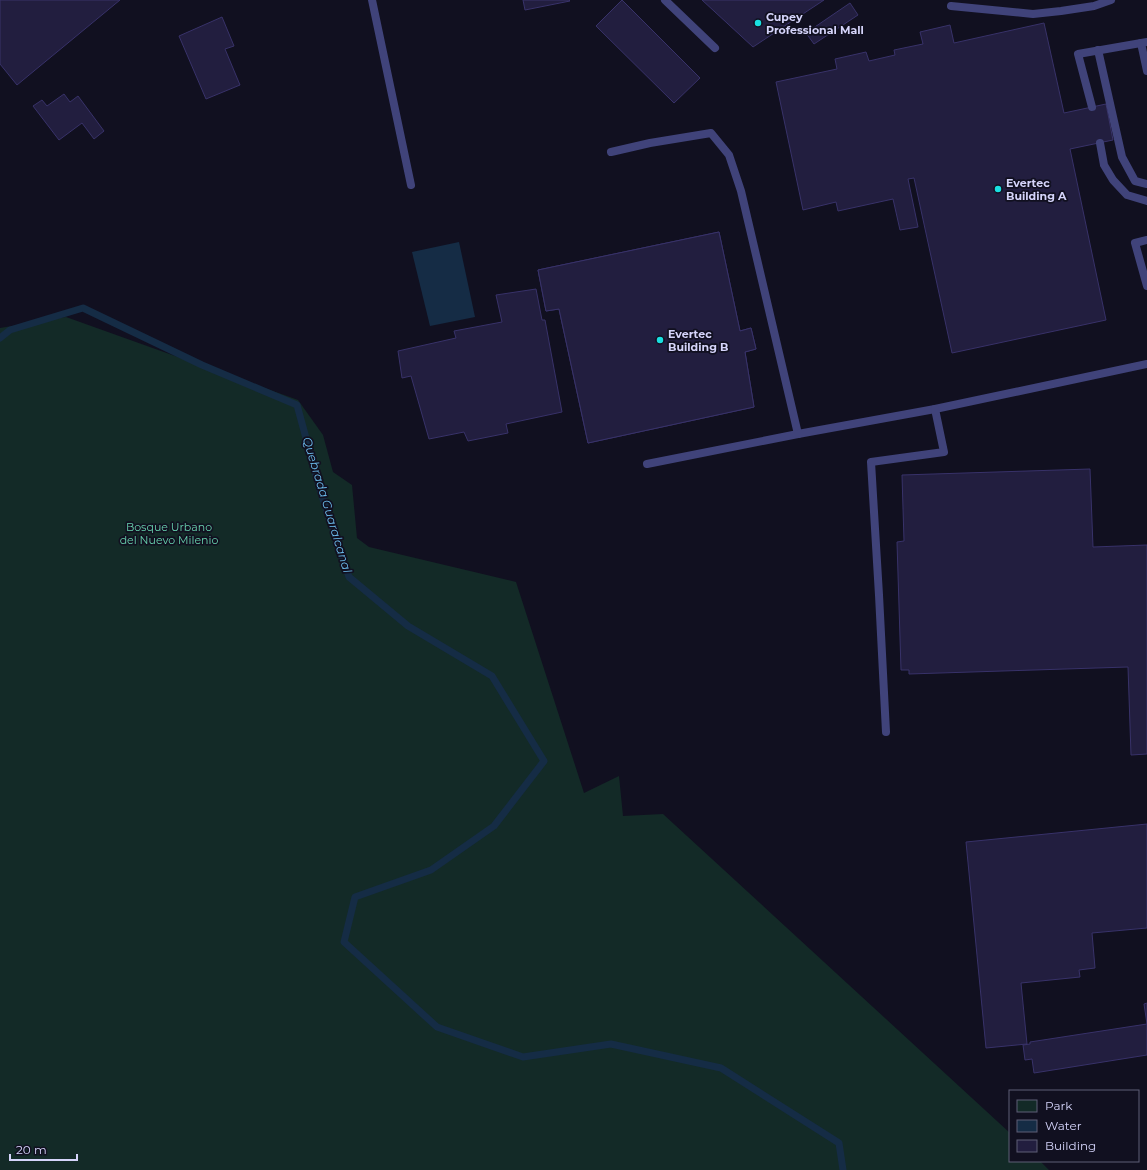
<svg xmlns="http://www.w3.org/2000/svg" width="1147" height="1170" viewBox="0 0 1147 1170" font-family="Montserrat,sans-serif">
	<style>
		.green { fill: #132a27 }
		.water { fill: #152c45 }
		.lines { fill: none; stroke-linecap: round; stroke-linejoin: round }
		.stream { stroke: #152c45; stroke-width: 7 }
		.building { fill: #221e3f; stroke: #383269 }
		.service { stroke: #40437a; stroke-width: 8 }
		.poi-dot { fill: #19dfe1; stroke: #111020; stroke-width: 1.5 }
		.labels { text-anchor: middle; stroke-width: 3.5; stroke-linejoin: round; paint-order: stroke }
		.poi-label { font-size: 11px; font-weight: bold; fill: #d5d4fa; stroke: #111020; text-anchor: start }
		.park-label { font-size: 11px; fill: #68d2ae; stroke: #111020 }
		.water-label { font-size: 12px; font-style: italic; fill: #6dbeef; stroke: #111020 }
	</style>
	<rect width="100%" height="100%" fill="#111020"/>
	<!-- green -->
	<path class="green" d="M66 317 298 400 323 435 333 472 352 485 357 538 369 547 516 582 584 793 619 776 623 816 663 814 1010 1133V1161H1040L1049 1170H0V328Z"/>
	<!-- water -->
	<path class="water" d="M459 242 475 317 430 326 412 252Z"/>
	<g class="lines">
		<!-- stream -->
		<path class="stream" d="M0 338 10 330 83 308 202 365 297 405 321 493 349 577 408 626 492 676 544 761 494 826 431 870 355 897 344 942 437 1027 523 1057 611 1044 721 1068 839 1143 843 1170"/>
	</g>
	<!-- building -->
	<g class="building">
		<path d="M0 0H120L17 85 0 64Z"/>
		<path d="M523 0H569L570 1 525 10Z"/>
		<path d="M622 0 700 78 674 103 596 26Z"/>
		<path d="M702 0H824L753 47Z"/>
		<path d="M850 3 858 15 814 44 806 33Z"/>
		<path d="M222 17 234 46 225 49 240 85 206 99 179 36Z"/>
		<path d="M1044 23 1064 113 1106 104 1113 140 1070 149 1106 320 952 353 914 178 908 179 918 227 900 230 893 199 838 211 836 202 803 210 776 82 837 69 835 59 866 52 869 61 895 55 894 50 923 44 920 32 950 25 954 43Z"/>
		<path d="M64 94 70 102 78 96 104 131 94 139 82 123 59 140 33 106 42 100 47 106Z"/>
		<path d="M719 232 740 331 751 328 756 349 745 352 754 407 588 443 559 309 546 311 538 270Z"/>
		<path d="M719 232 740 331 751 328 756 349 745 352 754 407 588 443 559 309 546 311 538 270Z"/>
		<path d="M536 289 542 320H545L562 412 506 424 508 433 468 441 464 432 429 439 411 376 402 378 398 351 456 338 454 331 502 322 496 295Z"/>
		<path d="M1090 469 1093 547 1147 545V754L1131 755 1128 667 909 674V670H901L897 542 904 541 902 475Z"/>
		<path d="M1147 824V928L1092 933 1095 968 1079 970 1080 977 1021 983 1027 1044 986 1048 966 842Z"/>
		<path d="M1147 1003V1055L1034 1073 1032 1059 1025 1060 1023 1045 1030 1044V1042L1147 1024 1144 1004Z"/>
	</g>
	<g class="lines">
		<!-- service -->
		<g class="service">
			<path d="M372 0 411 185"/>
			<path d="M665 0 715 48"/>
			<path d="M951 6 1033 14 1061 11 1094 6 1111 0"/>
			<path d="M1141 43 1147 71"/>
			<path d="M1098 50 1122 157 1135 181 1147 184"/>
			<path d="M1092 107 1078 54 1147 42"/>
			<path d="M1100 143 1104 165 1113 180 1127 195 1147 201"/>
			<path d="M611 152 650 143 711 133 729 155 741 191 798 434"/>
			<path d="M1147 240 1135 243 1147 286"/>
			<path d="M647 464 798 434 935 409 1147 364"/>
			<path d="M886 732 879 595 871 462 944 452 935 409"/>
		</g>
	</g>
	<!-- markers -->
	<g class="poi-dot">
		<circle cx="758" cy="23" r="4"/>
		<circle cx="998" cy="189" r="4"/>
		<circle cx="660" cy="340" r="4"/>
	</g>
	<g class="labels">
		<!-- poi labels -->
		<g class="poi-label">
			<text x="766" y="21">Cupey<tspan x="766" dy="13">Professional Mall</tspan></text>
			<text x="1006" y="187">Evertec<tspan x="1006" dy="13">Building A</tspan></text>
			<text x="668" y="338">Evertec<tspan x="668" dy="13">Building B</tspan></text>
		</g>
		<!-- park labels -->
		<g class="park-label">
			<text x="169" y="531">Bosque Urbano<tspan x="169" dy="13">del Nuevo Milenio</tspan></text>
		</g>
		<!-- water labels -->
		<g class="water-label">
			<text transform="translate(327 505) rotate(73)" y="4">Quebrada Guaralcanal</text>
		</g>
	</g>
	<!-- legend -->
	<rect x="1009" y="1090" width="130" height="72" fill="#111020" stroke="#5f5e77"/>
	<rect x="1017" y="1100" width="20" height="12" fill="#132a27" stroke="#5f5e77"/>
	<text x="1045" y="1110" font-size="12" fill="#d5d4fa">Park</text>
	<rect x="1017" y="1120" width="20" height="12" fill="#152c45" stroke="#5f5e77"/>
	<text x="1045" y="1130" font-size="12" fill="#d5d4fa">Water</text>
	<rect x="1017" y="1140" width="20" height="12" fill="#221e3f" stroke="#5f5e77"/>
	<text x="1045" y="1150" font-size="12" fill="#d5d4fa">Building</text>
	<!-- scale -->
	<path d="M10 1154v6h67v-6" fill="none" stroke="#d5d4fa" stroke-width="2"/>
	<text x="16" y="1154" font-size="12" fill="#d5d4fa" stroke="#111020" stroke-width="3" paint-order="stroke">20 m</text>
</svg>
